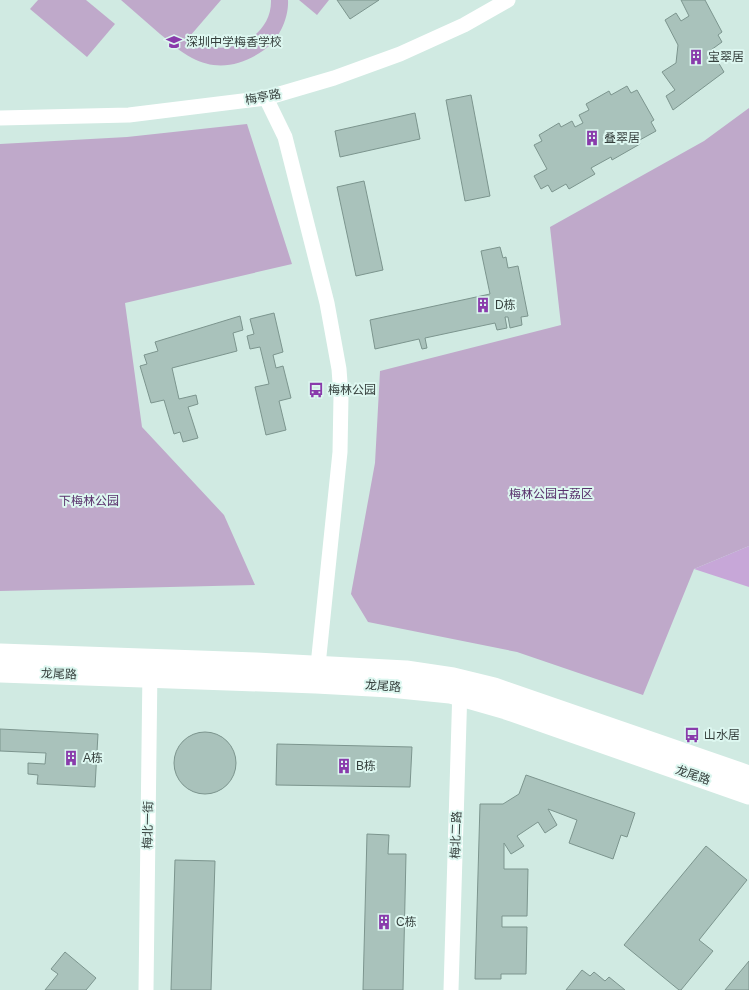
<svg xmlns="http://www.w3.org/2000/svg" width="749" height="990" viewBox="0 0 749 990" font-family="Helvetica,'Noto Sans SC',sans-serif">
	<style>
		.green { fill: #bfa9ca }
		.forest { fill: #c7a7d8 }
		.building { fill: #a9c2bb; stroke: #7c958e }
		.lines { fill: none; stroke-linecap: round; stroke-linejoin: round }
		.street { stroke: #fff; stroke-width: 15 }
		.secondary { stroke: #fff; stroke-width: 21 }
		.labels { text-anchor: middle; stroke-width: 4; stroke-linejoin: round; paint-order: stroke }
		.poi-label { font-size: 12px; fill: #353f3c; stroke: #ddf7f0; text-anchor: start }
		.street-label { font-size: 12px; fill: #353f3c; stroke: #ddf7f0 }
		.park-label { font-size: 12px; fill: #58306b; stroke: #ddf7f0 }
	</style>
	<rect width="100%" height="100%" fill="#d0eae2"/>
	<!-- green -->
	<g class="green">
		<path d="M38 0H86L115 24 87 57 30 9Z"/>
		<path d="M121 0H221L190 36C196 41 203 46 212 47 240 52 272 31 271 0H288C289 18 279 40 264 50 242 66 216 71 192 58 180 52 170 42 160 34 147 23 134 11 121 0Z"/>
		<path d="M299 0H329L317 15Z"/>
		<path d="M749 108V546L694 569 643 695 517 652 368 622 351 594 375 463 380 371 561 325 550 227 704 141Z"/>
		<path d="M247 124 292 264 125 303 142 427 224 515 255 585 0 591V144L127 137Z"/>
	</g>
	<!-- forest -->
	<path class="forest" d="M749 546V587L694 569Z"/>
	<!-- building -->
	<g class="building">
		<path d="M337 0H379L350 19Z"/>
		<path d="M681 0H705L722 32 718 35 722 42 711 50 724 72 673 110 666 96 675 90 662 72 676 63 678 45 665 20 676 13 681 21 689 16Z"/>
		<path d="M627 86 631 93 637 90 654 120 651 122 656 131 638 141 640 144 612 160 611 157 591 168 595 174 569 189 566 184 552 192 548 185 541 189 534 176 547 169 534 145 542 141 539 135 559 123 561 127 572 121 575 127 583 123 579 115 589 110 586 104 609 91 611 95Z"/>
		<path d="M471 95 490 196 465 201 446 100Z"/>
		<path d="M415 113 420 139 340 157 335 131Z"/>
		<path d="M364 181 383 270 356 276 337 187Z"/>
		<path d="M500 247 503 258 506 257 508 268 518 266 528 316 521 317 522 325 510 328 508 317H505L507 328 497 330 495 323 425 338 427 348 422 349 419 339 375 349 370 320 490 294 481 251Z"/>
		<path d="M274 313 283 352 273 355 276 368 283 366 291 398 279 401 286 430 266 435 255 387 269 384 260 347 250 349 247 336 254 334 250 319Z"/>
		<path d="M240 316 243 330 233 333 237 351 172 368 179 399 196 395 198 404 188 407 198 438 183 442 180 432 174 434 164 400 151 403 140 366 147 364 144 355 158 351 155 342Z"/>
		<path d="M0 729 98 734 95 787 37 784 38 775 28 774V763L45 764 46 753 0 751Z"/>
		<circle cx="205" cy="763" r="31"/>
		<path d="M277 744 412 747 410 787 276 785Z"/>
		<path d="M526 775 635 813 627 837 621 835 613 859 569 843 577 820 548 809 557 825 545 833 538 822 517 836 524 846 511 854 504 843V869H528L527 916H502V927H527L526 974H501V979H475L480 804H503L519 794Z"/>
		<path d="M367 834 389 835 388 854H406L403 990H363Z"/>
		<path d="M706 846 747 880 699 940 713 951 681 990H679L624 945Z"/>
		<path d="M175 860 215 861 211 990H171Z"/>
		<path d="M65 952 96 978 86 990H45L58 974 51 969Z"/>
		<path d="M749 961V990H725Z"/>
		<path d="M582 970 590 976 594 972 605 981 609 977 625 990H566Z"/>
	</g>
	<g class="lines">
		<!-- street -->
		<g class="street">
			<path d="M266 98 285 137 327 303 339 369 341 396 340 452 317 675"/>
			<path d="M0 118 129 115 266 98 334 78 400 54 464 25 508 0"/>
			<path d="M146 990 150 668"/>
			<path d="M451 990 460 687"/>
		</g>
		<!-- secondary -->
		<g class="secondary">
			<path d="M0 654 256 663 406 671 453 678 494 688 749 776"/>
			<path d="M0 672 316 683 390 687 450 693 506 709 749 794"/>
		</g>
	</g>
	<!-- icons -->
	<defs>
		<symbol id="school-bare" viewBox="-9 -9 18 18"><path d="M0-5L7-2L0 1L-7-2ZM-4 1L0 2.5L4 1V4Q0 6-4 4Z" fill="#893bab" stroke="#ddf7f0" stroke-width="2.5" paint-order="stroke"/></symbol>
		<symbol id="building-bare" viewBox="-9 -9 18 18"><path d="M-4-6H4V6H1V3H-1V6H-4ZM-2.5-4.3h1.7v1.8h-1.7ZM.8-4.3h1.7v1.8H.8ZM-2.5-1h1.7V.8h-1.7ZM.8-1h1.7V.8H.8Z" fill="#893bab" stroke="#ddf7f0" stroke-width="2.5" paint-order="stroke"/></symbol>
		<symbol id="bus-bare" viewBox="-9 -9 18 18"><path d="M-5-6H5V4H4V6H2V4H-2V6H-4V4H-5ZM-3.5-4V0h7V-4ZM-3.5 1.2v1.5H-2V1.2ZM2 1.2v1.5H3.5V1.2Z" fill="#893bab" stroke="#ddf7f0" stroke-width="2.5" paint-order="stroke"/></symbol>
	</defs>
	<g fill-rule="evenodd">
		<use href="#school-bare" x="163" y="31" width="22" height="22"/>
		<use href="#building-bare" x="685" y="46" width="22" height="22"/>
		<use href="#building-bare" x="581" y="127" width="22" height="22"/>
		<use href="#building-bare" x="472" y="294" width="22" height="22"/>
		<use href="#bus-bare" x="305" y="379" width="22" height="22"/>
		<use href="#bus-bare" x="681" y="724" width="22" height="22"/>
		<use href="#building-bare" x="60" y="747" width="22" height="22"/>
		<use href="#building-bare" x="333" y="755" width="22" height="22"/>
		<use href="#building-bare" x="373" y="911" width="22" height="22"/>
	</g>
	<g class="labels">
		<!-- poi labels -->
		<g class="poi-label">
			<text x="186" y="46">深圳中学梅香学校</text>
			<text x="708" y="61">宝翠居</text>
			<text x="604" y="142">叠翠居</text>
			<text x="495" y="309">D栋</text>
			<text x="328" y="394">梅林公园</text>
			<text x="704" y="739">山水居</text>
			<text x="83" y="762">A栋</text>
			<text x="356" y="770">B栋</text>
			<text x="396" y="926">C栋</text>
		</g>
		<!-- street labels -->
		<g class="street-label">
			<text transform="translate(263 97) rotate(-11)" y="4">梅亭路</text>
			<text transform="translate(59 674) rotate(2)" y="4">龙尾路</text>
			<text transform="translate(383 686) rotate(4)" y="4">龙尾路</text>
			<text transform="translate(693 775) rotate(19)" y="4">龙尾路</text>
			<text transform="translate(148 825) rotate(-89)" y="4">梅北一街</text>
			<text transform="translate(456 835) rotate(-88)" y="4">梅北二路</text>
		</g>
		<!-- park labels -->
		<g class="park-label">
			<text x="551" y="498">梅林公园古荔区</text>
			<text x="89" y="505">下梅林公园</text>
		</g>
	</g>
</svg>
